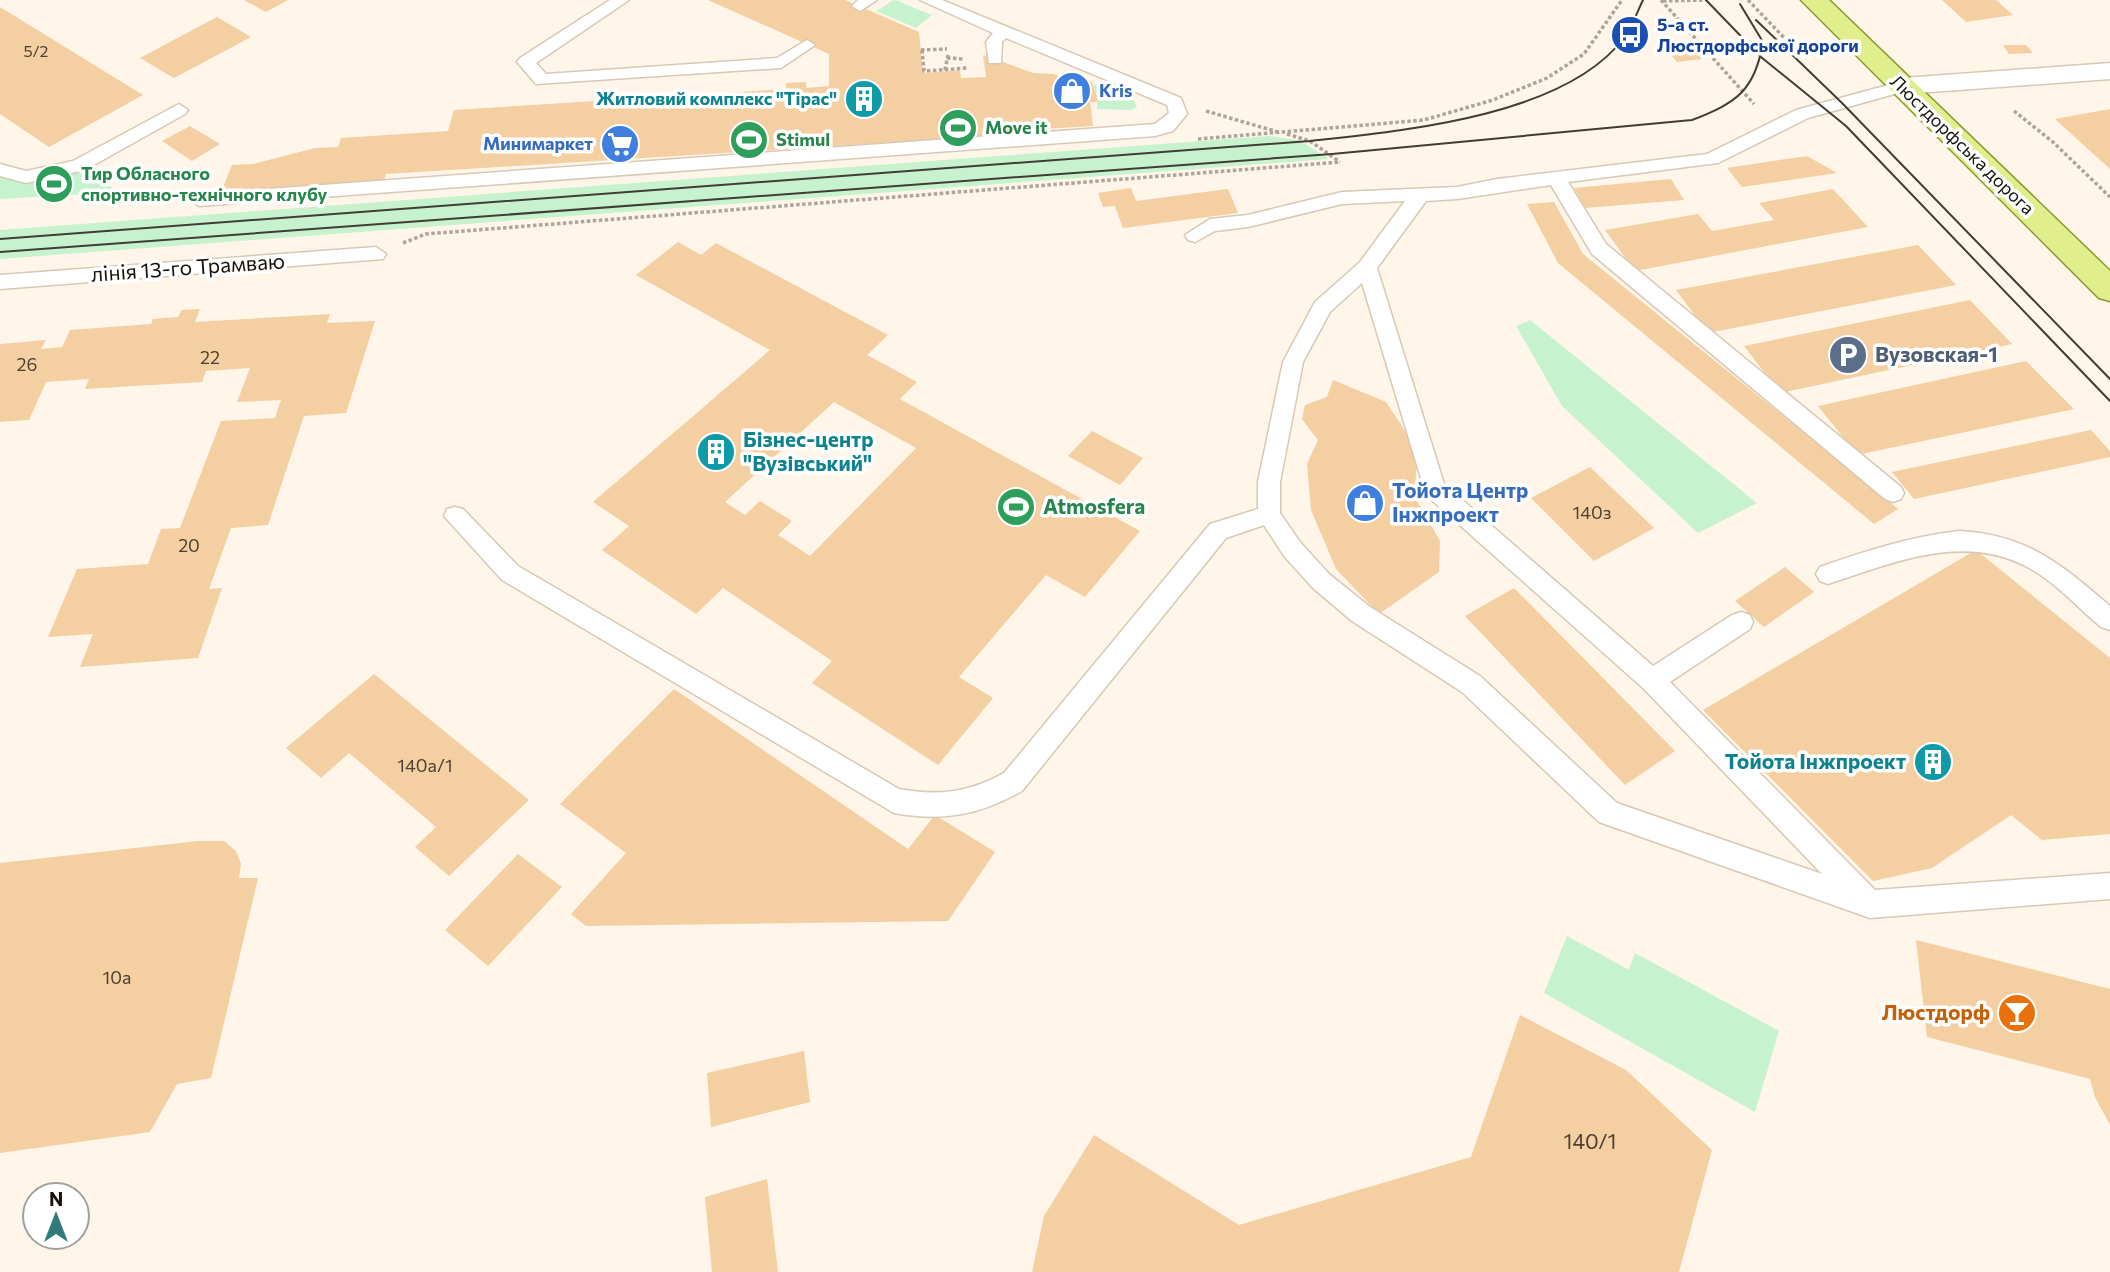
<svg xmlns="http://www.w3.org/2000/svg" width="2110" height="1272" viewBox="0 0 2110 1272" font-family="Commissioner,sans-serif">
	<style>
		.green { fill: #c6f3cd }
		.building { fill: #f4cfa2; fill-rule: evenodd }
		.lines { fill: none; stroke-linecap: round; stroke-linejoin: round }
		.lane-casing { stroke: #d8c8b4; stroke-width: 3 }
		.street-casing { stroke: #d8c8b4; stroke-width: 3 }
		.primary-casing { stroke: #8d992f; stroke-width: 3 }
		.path { stroke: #ada59a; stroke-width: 3.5; stroke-dasharray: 3.5 2.5; stroke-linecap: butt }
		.lane { fill: #fff; fill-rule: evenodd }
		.street { fill: #fff; fill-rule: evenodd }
		.primary { fill: #e1ee8e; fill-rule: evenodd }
		.tram { stroke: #423c34; stroke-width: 2 }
		.labels { text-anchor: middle; stroke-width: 7; stroke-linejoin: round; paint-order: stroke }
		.far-number-label { font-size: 16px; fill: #4e4030 }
		.far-transit-label { font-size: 18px; font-weight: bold; fill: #164399; stroke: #fff; text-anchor: start }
		.far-shop-label { font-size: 18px; font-weight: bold; fill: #366cbe; stroke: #fff; text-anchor: start }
		.far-culture-label { font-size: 18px; font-weight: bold; fill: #0d838f; stroke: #fff; text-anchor: end }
		.far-leisure-label { font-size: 18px; font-weight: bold; fill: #27864d; stroke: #fff; text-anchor: start }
		.far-street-label { font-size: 18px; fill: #16110a; stroke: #fff }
		.number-label { font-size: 18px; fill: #4e4030 }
		.street-label { font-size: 21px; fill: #16110a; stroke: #fff }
		.service-label { font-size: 21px; font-weight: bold; fill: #4e5e75; stroke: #fff; text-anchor: start }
		.culture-label { font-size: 21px; font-weight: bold; fill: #0d838f; stroke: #fff; text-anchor: start }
		.shop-label { font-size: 21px; font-weight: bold; fill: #366cbe; stroke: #fff; text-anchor: start }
		.leisure-label { font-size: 21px; font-weight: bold; fill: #27864d; stroke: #fff; text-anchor: start }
		.food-label { font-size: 21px; font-weight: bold; fill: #c56008; stroke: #fff; text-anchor: end }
		.near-number-label { font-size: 21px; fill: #4e4030 }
	</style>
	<rect width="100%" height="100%" fill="#fff5e8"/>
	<!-- green -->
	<g class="green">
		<path d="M894 0 898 1 932 15 916 28 876 11Z"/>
		<path d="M1093 84 1134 101 1137 107 1131 110 1097 109V96Z"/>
		<path d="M1269 136 1299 140 1329 159 0 259V230Z"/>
		<path d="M78 166 119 192 0 199V170L26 177Z"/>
		<path d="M1530 320 1757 503 1698 533 1562 406 1516 326Z"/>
		<path d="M1567 936 1629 970 1635 953 1779 1031 1755 1112 1544 993Z"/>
	</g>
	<!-- building -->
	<g class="building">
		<path d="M244 0H288L266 12Z"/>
		<path d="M708 0H845L919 32 923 73 960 70 961 78 986 77 983 55 1033 73 1054 74 1073 85 1091 81 1097 96V102H1090L1093 126 1027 130 1026 127 1016 128 1017 134 1010 135 386 174 384 181 354 186 221 192 232 165 253 164 315 148 338 147 341 138 448 131 454 110 786 89V83L806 82V88L829 86V54Z"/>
		<path d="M1942 0H1996L2013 15 1966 22Z"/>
		<path d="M0 7 143 95 49 147 0 114Z"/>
		<path d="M217 17 251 37 174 78 140 58Z"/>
		<path d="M1689 43 1702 59 1677 62 1664 47Z"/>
		<path d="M2003 45H2026L2033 53 2009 54Z"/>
		<path d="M2110 109V169L2055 119Z"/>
		<path d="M190 126 220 144 192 161 162 141Z"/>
		<path d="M1807 156 1837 173 1742 187 1727 168Z"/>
		<path d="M1671 179 1684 200 1585 208 1574 188Z"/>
		<path d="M1131 188 1136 201 1228 189 1238 213 1123 228 1115 206 1103 207 1098 193Z"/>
		<path d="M1833 189 1868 227 1635 271 1605 230 1698 214 1712 231 1774 220 1759 203Z"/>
		<path d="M1554 202 1583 254 1898 509 1874 524 1558 263 1527 204Z"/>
		<path d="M678 242 701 255 716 243 888 335 867 355 917 382 900 399 1140 531 1085 597 1046 575 959 677 993 698 938 765 812 683 832 661 723 588 696 614 602 550 629 526 593 502 770 350 636 275ZM834 402 916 448 810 556 778 535 792 521 760 501 745 515 725 502Z"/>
		<path d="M1918 245 1956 285 1708 333 1676 290Z"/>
		<path d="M1970 300 2012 344 1780 393 1744 346Z"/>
		<path d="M200 309 195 322 330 314 327 323 375 321 346 413 304 416 268 525 231 528 209 589 222 588 198 658 80 667 93 634 48 637 77 569 148 564 161 529 180 528 221 421 275 418 281 400 237 402 250 368 206 371 202 382 85 389 89 379 46 382 29 420 0 422V344L46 340 41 349 62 347 70 330 151 324 153 319 178 317 182 310Z"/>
		<path d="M2026 361 2074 409 1857 455 1818 406Z"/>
		<path d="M1333 380 1386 402 1417 449 1415 497 1440 541 1439 572 1379 614 1336 569 1311 510 1307 464 1318 440 1302 419 1305 405 1327 397Z"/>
		<path d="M2091 430 2110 451V457L1914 499 1892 472Z"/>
		<path d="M1092 431 1143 458 1120 485 1068 456Z"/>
		<path d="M1590 467 1654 528 1594 561 1531 498Z"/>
		<path d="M1976 550 2110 658V834L2042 840 2011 815 1932 868 1873 881 1703 710Z"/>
		<path d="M1785 567 1814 592 1764 627 1735 601Z"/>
		<path d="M1514 588 1675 751 1625 785 1465 616Z"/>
		<path d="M374 674 529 800 449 876 415 847 436 827 349 753 321 778 286 748Z"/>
		<path d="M674 689 908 849 935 815 995 852 948 921 586 926 571 914 626 853 560 804Z"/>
		<path d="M198 841H224L236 851 241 864 239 878H258L211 1078 177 1084 150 1132 0 1153V863Z"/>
		<path d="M518 854 562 887 488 966 445 930Z"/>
		<path d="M1916 940 2110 989V1125L2095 1097 2090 1079 1927 1037Z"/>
		<path d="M1520 1015 1626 1070 1712 1150 1679 1272H1032L1044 1216 1094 1135 1239 1225 1471 1157Z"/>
		<path d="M804 1051 810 1102 711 1127 707 1073Z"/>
		<path d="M767 1179 778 1272H712L705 1197Z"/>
	</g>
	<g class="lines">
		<defs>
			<g id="lane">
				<path d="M610 0H629L536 63 546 74 777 58 807 40 815 45 781 68 536 84 517 62 520 58Z"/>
				<path d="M858 0H877L860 11 852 6Z"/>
				<path d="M920 0H942L1181 98 1187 114 1173 131 1155 136 199 206 190 200 199 194 1155 124 1169 113 1167 105 1006 38 1002 42 1001 63H989L986 42 993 33Z"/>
				<path d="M1903 81 1909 82 1912 86 1909 90 1808 118 1718 163 1568 182 1606 244 1901 487 1904 493 1901 499 1893 502 1885 499 1592 254 1551 185 1457 199 1426 201 1377 268 1444 484 1653 666 1732 615 1741 612 1750 615 1753 622 1750 629 1670 682 1875 890 2110 873V899L1870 918 1599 822 1462 692 1352 621 1313 588 1284 556 1264 525 1226 538 1022 791C979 815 943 822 894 813L502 580 444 516 447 509 455 507 463 509 518 566 899 789C938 796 968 793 1004 773L1210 524 1258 509V482L1283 362 1315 302 1360 262 1405 201 1342 204 1248 227 1215 231 1195 242 1188 240 1185 235 1210 219 1248 215 1342 192 1457 187 1497 179 1707 154 1796 110ZM1362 283 1426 495 1643 688 1822 874 1617 803 1480 676 1370 607 1329 574 1300 542 1280 513V482L1303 362 1330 312Z"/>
				<path d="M179 104 188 110 185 114 85 170 26 183 0 176V164L26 171 73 161Z"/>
				<path d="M376 247 386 254 383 259 0 289V275Z"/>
				<path d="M1960 531C2028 535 2061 564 2110 606V630L2101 627C2078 608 2057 584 2031 569 1965 531 1893 563 1828 584L1820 581 1816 574 1820 567C1865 551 1912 536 1960 531Z"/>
			</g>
			<path id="street" d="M2110 63V79L1903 94 1893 92 1889 86 1893 80 1903 78Z"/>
			<path id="primary" d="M1801 0H1829L2110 271V301L2099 298Z"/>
		</defs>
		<!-- lane casing -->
		<use href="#lane" class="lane-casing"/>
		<!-- street casing -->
		<use href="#street" class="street-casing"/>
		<!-- primary casing -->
		<use href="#primary" class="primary-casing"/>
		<!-- path -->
		<g class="path">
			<path d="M1661 0 1754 104"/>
			<path d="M1748 0 1793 47 1799 46"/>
			<path d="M1663 1 1706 0"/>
			<path d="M921 50 947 49"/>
			<path d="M922 50 924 71 967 68"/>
			<path d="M947 58 964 59"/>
			<path d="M945 70 948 55"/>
			<path d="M1206 111 1278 132"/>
			<path d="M2014 111 2053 142 2110 197"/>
			<path d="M1287 134 1310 141 1340 162"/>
			<path d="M1198 139 1424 120 1493 100 1547 78 1584 54 1622 0"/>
			<path d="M403 243 426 234 1340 162"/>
		</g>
		<!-- lane -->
		<use href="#lane" class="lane"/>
		<!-- street -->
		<use href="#street" class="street"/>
		<!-- primary -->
		<use href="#primary" class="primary"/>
		<!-- tram -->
		<g class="tram">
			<path d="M1706 0 1761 57 1846 126 2110 401"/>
			<path d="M1756 20 1842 103 2110 379"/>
			<path d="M0 239 1310 141C1401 131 1564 117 1624 38 1632 28 1637 12 1643 0"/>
			<path d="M0 252 1332 154 1692 120C1736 103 1755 91 1763 42L1740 4"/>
		</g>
	</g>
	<!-- icons -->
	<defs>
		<symbol id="bus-disc" viewBox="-11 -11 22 22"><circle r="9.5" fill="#1a4fb4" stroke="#fff"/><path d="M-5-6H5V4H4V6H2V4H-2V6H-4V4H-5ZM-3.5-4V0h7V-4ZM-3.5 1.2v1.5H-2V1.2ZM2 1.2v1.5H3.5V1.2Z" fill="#fff"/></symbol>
		<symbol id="shop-disc" viewBox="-11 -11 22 22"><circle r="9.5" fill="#3f7fe0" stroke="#fff"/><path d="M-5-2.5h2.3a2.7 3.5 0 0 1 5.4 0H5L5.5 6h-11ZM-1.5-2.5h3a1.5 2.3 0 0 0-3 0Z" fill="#fff"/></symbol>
		<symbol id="building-disc" viewBox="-11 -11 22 22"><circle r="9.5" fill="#0f9aa8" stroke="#fff"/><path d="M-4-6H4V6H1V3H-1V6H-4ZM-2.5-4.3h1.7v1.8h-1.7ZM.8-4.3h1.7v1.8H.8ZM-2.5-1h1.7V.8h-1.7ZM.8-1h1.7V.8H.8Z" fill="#fff"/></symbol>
		<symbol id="stadium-disc" viewBox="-11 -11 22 22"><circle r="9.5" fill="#2e9e5b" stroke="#fff"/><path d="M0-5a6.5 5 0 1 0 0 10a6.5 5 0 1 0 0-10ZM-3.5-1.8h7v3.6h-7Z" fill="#fff"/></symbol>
		<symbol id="supermarket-disc" viewBox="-11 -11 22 22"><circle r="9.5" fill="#3f7fe0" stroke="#fff"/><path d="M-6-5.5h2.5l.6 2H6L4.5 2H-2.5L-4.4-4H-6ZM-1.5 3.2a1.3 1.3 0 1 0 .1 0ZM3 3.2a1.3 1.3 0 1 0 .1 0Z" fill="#fff"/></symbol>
		<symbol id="parking-disc" viewBox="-11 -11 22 22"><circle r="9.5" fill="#5c6f8a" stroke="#fff"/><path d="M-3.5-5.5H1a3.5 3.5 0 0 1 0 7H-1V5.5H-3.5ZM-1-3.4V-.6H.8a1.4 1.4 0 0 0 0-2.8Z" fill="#fff"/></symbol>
		<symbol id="bar-disc" viewBox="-11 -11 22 22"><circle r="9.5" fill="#e8710a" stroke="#fff"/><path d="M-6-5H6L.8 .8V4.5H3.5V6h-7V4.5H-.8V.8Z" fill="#fff"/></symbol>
	</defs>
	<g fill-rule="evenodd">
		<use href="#bus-disc" x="1608" y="13" width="44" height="44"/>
		<use href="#shop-disc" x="1050" y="69" width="44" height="44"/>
		<use href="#building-disc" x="842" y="77" width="44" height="44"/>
		<use href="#stadium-disc" x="936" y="106" width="44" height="44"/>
		<use href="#stadium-disc" x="727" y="118" width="44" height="44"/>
		<use href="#supermarket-disc" x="598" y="122" width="44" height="44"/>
		<use href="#stadium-disc" x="32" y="162" width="44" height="44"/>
		<use href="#parking-disc" x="1826" y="333" width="44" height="44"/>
		<use href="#building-disc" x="694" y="430" width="44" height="44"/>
		<use href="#shop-disc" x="1343" y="481" width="44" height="44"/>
		<use href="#stadium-disc" x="994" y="485" width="44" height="44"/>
		<use href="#building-disc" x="1911" y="740" width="44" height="44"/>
		<use href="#bar-disc" x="1995" y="991" width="44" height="44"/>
	</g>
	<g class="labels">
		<!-- far-number labels -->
		<g class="far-number-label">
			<text x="36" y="57">5/2</text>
		</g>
		<!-- far-transit labels -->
		<g class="far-transit-label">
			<text x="1657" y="31">5-а ст.<tspan x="1657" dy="21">Люстдорфської дороги</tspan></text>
		</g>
		<!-- far-shop labels -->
		<g class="far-shop-label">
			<text x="1099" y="97">Kris</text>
			<text x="593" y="150" text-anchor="end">Минимаркет</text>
		</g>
		<!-- far-culture labels -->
		<g class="far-culture-label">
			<text x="837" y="105">Житловий комплекс "Тірас"</text>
		</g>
		<!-- far-leisure labels -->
		<g class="far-leisure-label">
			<text x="985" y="134">Move it</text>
			<text x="776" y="146">Stimul</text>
			<text x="81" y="180">Тир Обласного<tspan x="81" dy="21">спортивно-технічного клубу</tspan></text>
		</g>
		<!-- far-street labels -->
		<g class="far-street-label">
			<text transform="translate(1962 145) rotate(44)" y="6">Люстдорфська дорога</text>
		</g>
		<!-- number labels -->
		<g class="number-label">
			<text x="210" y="364">22</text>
			<text x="27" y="371">26</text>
			<text x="1592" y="519">140з</text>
			<text x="189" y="552">20</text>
			<text x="425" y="772">140а/1</text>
			<text x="117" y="984">10а</text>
		</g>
		<!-- street labels -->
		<g class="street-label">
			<text transform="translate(188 268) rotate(-4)" y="7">лінія 13-го Трамваю</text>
		</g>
		<!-- service labels -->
		<g class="service-label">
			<text x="1875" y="362">Вузовская-1</text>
		</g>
		<!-- culture labels -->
		<g class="culture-label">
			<text x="743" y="447">Бізнес-центр<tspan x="743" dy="24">"Вузівський"</tspan></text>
			<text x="1906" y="769" text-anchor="end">Тойота Інжпроект</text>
		</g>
		<!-- shop labels -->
		<g class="shop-label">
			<text x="1392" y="498">Тойота Центр<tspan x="1392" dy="24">Інжпроект</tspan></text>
		</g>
		<!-- leisure labels -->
		<g class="leisure-label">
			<text x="1043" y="514">Atmosfera</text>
		</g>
		<!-- food labels -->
		<g class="food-label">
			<text x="1990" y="1020">Люстдорф</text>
		</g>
		<!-- near-number labels -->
		<g class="near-number-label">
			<text x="1590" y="1149">140/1</text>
		</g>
	</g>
	<!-- north arrow -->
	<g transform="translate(56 1216)"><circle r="33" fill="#ffffff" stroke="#a2a09d" stroke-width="2"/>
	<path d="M0-5L12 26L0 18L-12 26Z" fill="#317a7b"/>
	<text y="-10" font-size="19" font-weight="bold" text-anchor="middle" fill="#16110a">N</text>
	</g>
</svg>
